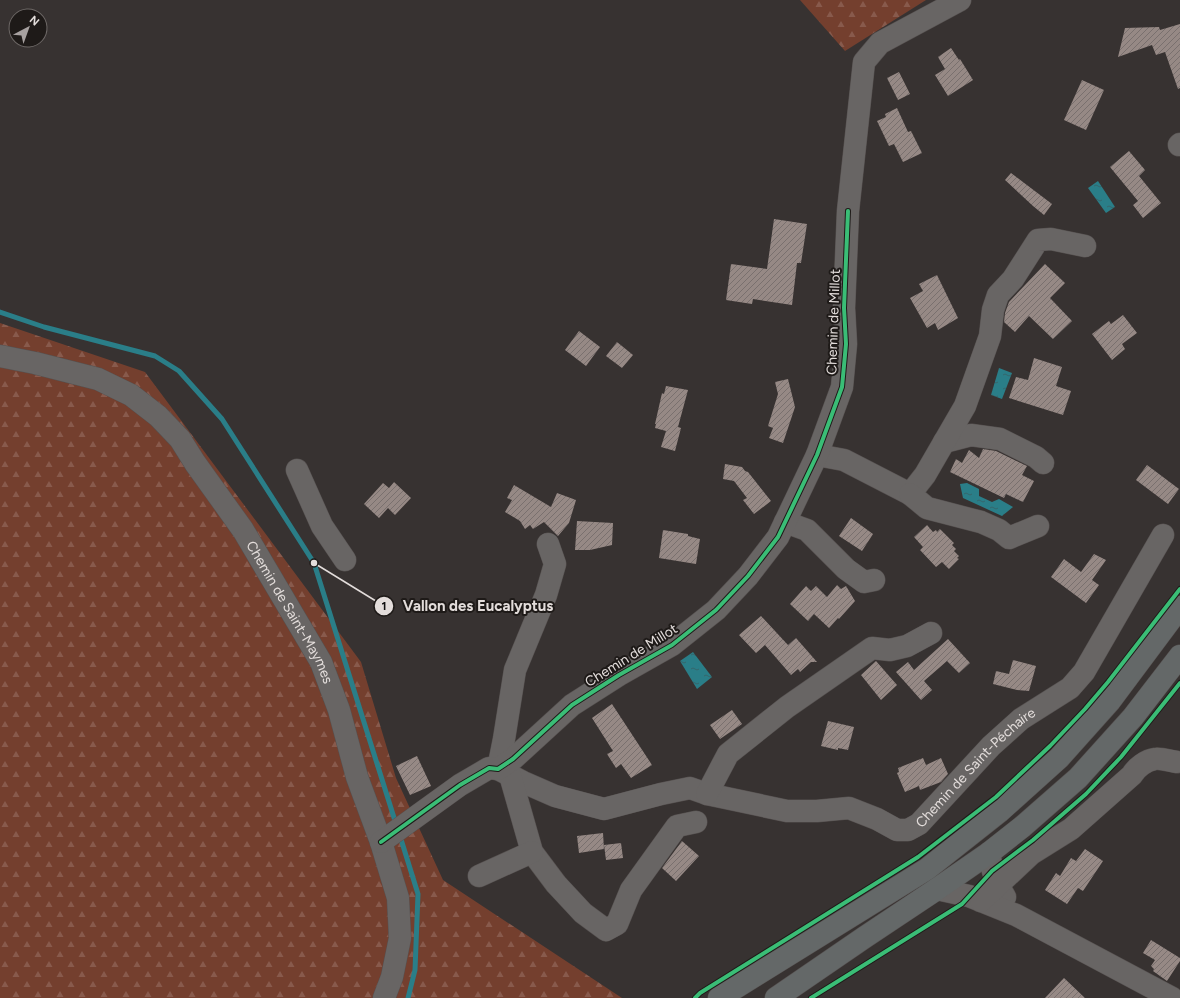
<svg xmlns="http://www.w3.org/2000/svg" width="1180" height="998" viewBox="0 0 1180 998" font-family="Figtree,sans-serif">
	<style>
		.forest { fill: url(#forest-firs) }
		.water { fill: url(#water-ripples) }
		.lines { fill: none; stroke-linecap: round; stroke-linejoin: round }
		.stream { stroke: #2a7e88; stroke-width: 5 }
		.building { fill: url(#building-hatch) }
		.minor-casing { stroke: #565150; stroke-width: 23 }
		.major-casing { stroke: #565150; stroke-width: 23 }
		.minor { stroke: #686564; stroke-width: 22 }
		.major { stroke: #646868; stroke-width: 22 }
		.cycleway-casing { stroke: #1e1a18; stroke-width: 6 }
		.cycleway { stroke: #3abd76; stroke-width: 4 }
		.labels { text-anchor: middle; stroke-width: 4; stroke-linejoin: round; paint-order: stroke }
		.street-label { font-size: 14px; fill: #e3dddb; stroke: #1e1a18 }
		.leader { fill: none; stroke: #e3dddb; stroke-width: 1.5 }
		.callout-dot { fill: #e3dddb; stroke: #1e1a18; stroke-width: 1.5 }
		.mark-label { font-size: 12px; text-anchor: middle; font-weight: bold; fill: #111 }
		.callout-label { font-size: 15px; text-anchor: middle; font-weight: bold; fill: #e3dddb; stroke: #1e1a18; stroke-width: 4; stroke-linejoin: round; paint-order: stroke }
	</style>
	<defs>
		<pattern id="forest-firs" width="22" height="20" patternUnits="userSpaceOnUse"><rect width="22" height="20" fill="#743f2e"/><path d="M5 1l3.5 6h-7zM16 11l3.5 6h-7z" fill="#885a4c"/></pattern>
		<pattern id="water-ripples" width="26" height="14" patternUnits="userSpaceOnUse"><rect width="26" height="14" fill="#2a7e88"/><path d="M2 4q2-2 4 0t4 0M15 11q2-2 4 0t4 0" fill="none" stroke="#34666c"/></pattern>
		<pattern id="building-hatch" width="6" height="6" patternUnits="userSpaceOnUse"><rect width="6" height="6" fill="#968985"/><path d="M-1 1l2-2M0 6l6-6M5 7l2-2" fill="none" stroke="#79706e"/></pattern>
	</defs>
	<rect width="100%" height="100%" fill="#373231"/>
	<!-- forest -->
	<g class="forest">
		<path d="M800 0H926L845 51Z"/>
		<path d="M0 323 145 372 361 662 396 778 443 880 622 998H0Z"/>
	</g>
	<!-- water -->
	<g class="water">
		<path d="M1098 181 1115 207 1106 213 1088 188Z"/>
		<path d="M999 368 1012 373 1002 399 991 395Z"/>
		<path d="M967 483 979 489V496L992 502 999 499 1013 507 1002 516 963 498 960 484Z"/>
		<path d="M693 652 712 677 697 689 680 661Z"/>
	</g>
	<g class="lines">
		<!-- stream -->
		<g class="stream">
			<path d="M0 312 44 327 155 356 179 371 222 419 314 563 396 824"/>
			<path d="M400 836 418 894 415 970 408 998"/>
		</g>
	</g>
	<!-- building -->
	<g class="building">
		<path d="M1180 24V88L1178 89 1165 52 1156 55 1152 45 1118 57 1125 28 1159 27 1160 30Z"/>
		<path d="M951 48 959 60 960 59 973 80 948 96 935 75 945 69 938 57Z"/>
		<path d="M899 72 910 94 898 100 887 78Z"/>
		<path d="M1082 80 1104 90 1086 130 1064 120Z"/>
		<path d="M897 108 908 132 911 131 922 153 903 162 894 144 889 146 877 121 886 117 885 114Z"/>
		<path d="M1129 151 1145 170 1139 176 1161 203 1143 218 1133 205 1138 201 1110 167Z"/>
		<path d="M1011 173 1052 204 1044 215 1033 206 1005 180Z"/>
		<path d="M774 219 807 224 801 263H797L792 305 753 299 752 304 726 300 731 264 767 269Z"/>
		<path d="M1045 264 1065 283 1050 298 1072 321 1053 339 1029 316 1015 332 1004 322 1005 313 1009 302Z"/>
		<path d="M937 275 958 318 938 330 935 323 927 328 910 298 923 291 919 284Z"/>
		<path d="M1123 315 1137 333 1122 344 1125 349 1112 360 1092 334 1109 321 1111 324Z"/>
		<path d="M579 331 600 347 586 366 565 350Z"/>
		<path d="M617 342 633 355 622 368 606 356Z"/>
		<path d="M1034 358 1062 367 1056 386 1071 391 1063 415 1009 398 1016 377 1028 380Z"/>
		<path d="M788 379 795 407 783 443 769 438 773 428 768 426 778 394 775 382Z"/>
		<path d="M666 386 688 390 678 427 681 428 675 451 661 447 666 431 655 428 656 424H655L662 393 664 394Z"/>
		<path d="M983 449 996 451 1027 466 1022 475 1034 481 1023 502 1006 494 1004 498 950 472 956 459 962 463 969 450 979 458Z"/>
		<path d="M725 464 742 467 745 471 748 472 771 501 754 514 743 500 747 498 734 481 723 479Z"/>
		<path d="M1147 465 1179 489 1168 504 1136 480Z"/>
		<path d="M394 482 411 498 395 515 388 508 379 518 364 504 383 483 389 488Z"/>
		<path d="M514 485 551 507 557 493 576 500 569 523 558 536 544 522 533 529 530 525 525 529 520 521 505 512 512 500 507 498Z"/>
		<path d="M851 518 873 534 862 551 839 536Z"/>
		<path d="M577 521 613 523 612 545 590 550H575Z"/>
		<path d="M927 525 933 532 936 530 937 532 940 529 954 543 952 545 956 549 954 551 959 556 957 558 959 559 949 569 942 562 936 567 920 550 923 547 914 537Z"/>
		<path d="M663 530 688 534V536L700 539 696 564 659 558Z"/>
		<path d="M1094 554 1106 560 1092 580 1099 585 1086 603 1051 577 1064 559 1081 572Z"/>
		<path d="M837 585 841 589 846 586 855 601 839 619 838 618 829 628 814 614 808 621 790 604 806 586 811 591 816 586 827 597Z"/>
		<path d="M761 616 788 645 796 638 817 662H811L800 672 798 669 791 675 765 645 756 653 739 635Z"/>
		<path d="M948 639 970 663 959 673 947 661 924 681 932 690 921 700 896 672 908 662 914 670Z"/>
		<path d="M1013 660 1036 666 1029 691 1017 690 993 684 996 671 1009 674Z"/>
		<path d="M876 661 897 685 881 700 861 675Z"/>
		<path d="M612 704 652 765 631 778 621 764 616 768 607 754 613 751 592 718Z"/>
		<path d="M732 710 742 724 720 739 710 725Z"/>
		<path d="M828 721 854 727 848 750 838 748V750L821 746Z"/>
		<path d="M417 756 431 786 410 795 396 766Z"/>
		<path d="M923 758 926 765 941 758 948 774 941 782 920 790 919 786 905 792 897 773 899 772 898 768Z"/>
		<path d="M603 833 604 849 579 853 577 836Z"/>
		<path d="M682 841 699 856 676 881 662 868Z"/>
		<path d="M621 843 623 858 606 860 604 845Z"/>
		<path d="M1085 849 1103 861 1083 891 1078 888 1067 904 1045 890 1056 873 1060 876 1071 858 1076 861Z"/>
		<path d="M1151 940 1180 958V961L1167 981 1153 971 1154 969 1151 966 1155 960 1143 953Z"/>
		<path d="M1064 978 1085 998H1045Z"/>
	</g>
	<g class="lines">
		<defs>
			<g id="minor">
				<path d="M1179 145 1180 144"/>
				<path id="s1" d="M0 356 35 363 98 379 131 395 158 416 180 439 195 463 243 530 321 662 339 710 357 777 381 842 398 898 400 938 392 977 384 998"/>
				<path d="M944 442 971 435 1000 439 1036 457 1043 463"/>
				<path d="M817 455 844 460 910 494 925 475 965 406 990 336 993 310 998 295 1013 279 1038 240 1051 239 1085 246"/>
				<path d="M297 470 322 526 345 560"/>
				<path d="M910 494 927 508 981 522 999 530 1009 538 1038 526"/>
				<path d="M785 522 807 530 846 569 864 582 874 580"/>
				<path id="s2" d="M548 544 555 564 546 595 515 670 504 739 498 769 523 782 555 796 604 809 661 794 690 788 707 794 787 811H817L849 808 877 819 897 830H908L919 824 991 746 1021 719 1070 688 1084 672 1163 535"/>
				<path d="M510 775 532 852 556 884 583 913 606 930 617 924 631 890 677 826 696 822"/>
				<path d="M707 794 728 754 787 707 872 648 890 650 907 646 931 633"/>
				<path d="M381 842 460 785 489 768 498 769 513 759 572 705 619 675 672 645 716 610 748 576 778 537 817 455 842 387 846 344 844 308 848 211 864 62 880 43 960 0"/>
				<path d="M989 853C992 870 995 882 1005 897"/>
				<path d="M479 876 532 852"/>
				<path d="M937 889 969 896 1016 915 1172 998"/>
				<path d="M981 901 1031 854 1071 829 1132 775C1136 768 1146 760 1155 759 1161 758 1170 761 1177 762"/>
			</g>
			<g id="major">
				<path d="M719 998 927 869 999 812 1059 758 1110 701 1180 607"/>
				<path d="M776 998 865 937 937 889 989 853 1022 827 1078 778 1133 717 1180 656"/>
			</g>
		</defs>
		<!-- minor casing -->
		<use href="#minor" class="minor-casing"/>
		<!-- major casing -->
		<use href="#major" class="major-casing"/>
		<!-- minor -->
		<use href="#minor" class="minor"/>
		<!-- major -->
		<use href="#major" class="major"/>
		<defs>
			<g id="cycleway">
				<path d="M381 842 460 785 489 768 498 769 513 759 572 705 619 675 672 645 716 610 748 576 778 537 817 455 842 387 846 344 844 308 848 211"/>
				<path d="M695 998 700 993 918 857 996 797 1050 746 1085 709 1108 682 1180 589"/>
				<path d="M811 998 962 904 992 871 1033 840 1086 794 1121 757 1180 683"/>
			</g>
		</defs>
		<!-- cycleway casing -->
		<use href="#cycleway" class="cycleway-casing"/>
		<!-- cycleway -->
		<use href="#cycleway" class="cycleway"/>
	</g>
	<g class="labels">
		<!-- street labels -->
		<g class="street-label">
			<text transform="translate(833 322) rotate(-88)" y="5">Chemin de Millot</text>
			<text dy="5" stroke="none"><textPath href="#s1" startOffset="409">Chemin de Saint-Maymes</textPath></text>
			<text transform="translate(631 655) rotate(-32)" y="5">Chemin de Millot</text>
			<text dy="5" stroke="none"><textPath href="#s2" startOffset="756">Chemin de Saint-Péchaire</textPath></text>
		</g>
	</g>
	<!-- callouts -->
	<path class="leader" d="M314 563L384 606"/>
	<g class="callout-dot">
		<circle cx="314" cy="563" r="4"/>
		<circle cx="384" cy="606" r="10"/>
	</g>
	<g class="mark-label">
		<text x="384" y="610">1</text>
	</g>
	<g class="callout-label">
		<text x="478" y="611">Vallon des Eucalyptus</text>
	</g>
	<!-- north arrow -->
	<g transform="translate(28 28) rotate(41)"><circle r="19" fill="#1e1a18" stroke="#6d6866"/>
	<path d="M0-3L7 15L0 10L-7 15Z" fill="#a7a1a0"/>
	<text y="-6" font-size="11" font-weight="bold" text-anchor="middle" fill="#e3dddb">N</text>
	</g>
</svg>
